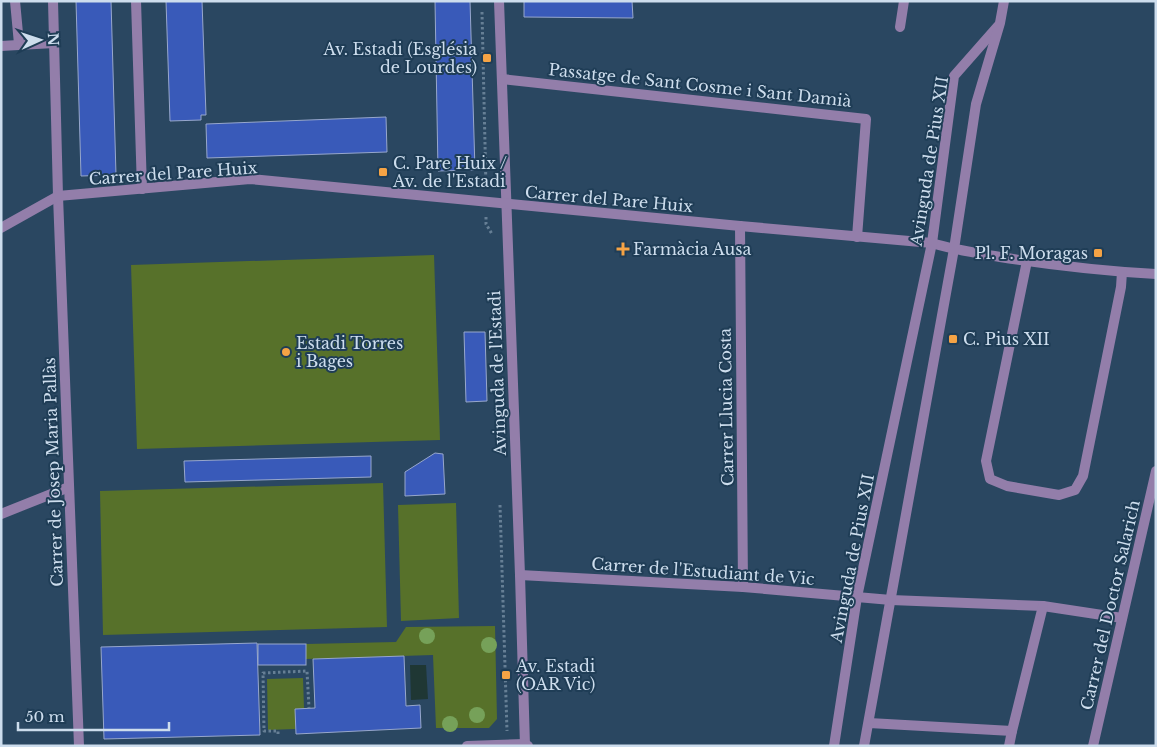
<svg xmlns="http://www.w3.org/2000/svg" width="1157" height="747" viewBox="0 0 1157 747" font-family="'Libre Baskerville',serif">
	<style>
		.green { fill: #57712a }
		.water { fill: #1f3734 }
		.building { fill: #395ab9; stroke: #97a7cc }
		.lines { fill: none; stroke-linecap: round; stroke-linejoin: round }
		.path { stroke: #667f95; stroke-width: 3; stroke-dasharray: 2.5 2.5; stroke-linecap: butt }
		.lane { stroke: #937eaa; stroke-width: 10 }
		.street { stroke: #937eaa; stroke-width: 10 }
		.tree { fill: #76a159 }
		.poi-dot { fill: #f5a345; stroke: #1f3d56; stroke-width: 2 }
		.labels { text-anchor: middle; stroke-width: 4; stroke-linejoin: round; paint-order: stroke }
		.poi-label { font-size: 16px; fill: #cddded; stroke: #1f3d56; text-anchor: start }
		.street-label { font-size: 16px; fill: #cddded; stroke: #1f3d56 }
	</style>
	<rect width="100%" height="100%" fill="#2a4761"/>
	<!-- green -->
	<g class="green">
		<path d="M434 255 440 440 137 449 131 265Z"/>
		<path d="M383 483 387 627 103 635 100 491Z"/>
		<path d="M456 503 459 618 401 621 398 505Z"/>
		<path d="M495 626 497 719 489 728H436L433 655 306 659V644L396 642 406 627Z"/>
		<path d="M303 678 304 708 295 709V729L268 730 267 679Z"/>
	</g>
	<!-- water -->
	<path class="water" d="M410 665H426L428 699 411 700Z"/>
	<!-- building -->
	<g class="building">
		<path d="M76 1H111L116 175 81 176Z"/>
		<path d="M166 1H202L206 115H201V120L170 121Z"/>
		<path d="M435 1H470L475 170 438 171Z"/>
		<path d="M524 1H632L633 18 524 17Z"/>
		<path d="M386 117 387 152 207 158 206 124Z"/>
		<path d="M464 332H485L487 401 466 402Z"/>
		<path d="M435 453 443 454 445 494 405 496V472Z"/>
		<path d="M371 456V477L185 482 184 461Z"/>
		<path d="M257 643 260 735 104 739 101 647Z"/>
		<rect x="258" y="644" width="48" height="21"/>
		<path d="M404 656 406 706 420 705 421 728 296 734 295 709 315 708 313 659Z"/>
	</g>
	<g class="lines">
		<!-- path -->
		<g class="path">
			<path d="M482 12 486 188"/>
			<path d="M486 217V224L492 234"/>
			<path d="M500 505 507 731"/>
			<path d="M278 734V731H264L263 673 307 671 309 708"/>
		</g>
		<!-- lane -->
		<g class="lane">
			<path d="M15 1 19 44"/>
			<path d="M1 46 54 43"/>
		</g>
		<!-- street -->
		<g class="street">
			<path d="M53 1 58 196 79 746"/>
			<path d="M136 1 142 189"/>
			<path d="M499 1 520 575 525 746"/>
			<path d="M900 27 904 1"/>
			<path d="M502 79 866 119 857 237"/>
			<path d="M740 226 743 587"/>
			<path d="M1 228 58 196 250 179 740 226 932 243C954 250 977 253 1000 257 1051 265 1104 271 1156 274"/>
			<path d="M1027 261 986 461 990 479 1007 486 1059 495 1075 490 1083 476 1121 287 1122 272"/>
			<path d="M1 514 69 487"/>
			<path d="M520 575 743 587 891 600 1043 606 1122 618"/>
			<path d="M869 723 1012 731"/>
			<path d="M467 746 525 744 528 746"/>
			<path d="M834 746 857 597 932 243 954 76 998 26"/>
			<path d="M864 746 954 249 976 104 1000 23 1004 1"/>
			<path d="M1009 746 1012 731 1043 606"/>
			<path d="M1093 746 1156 471"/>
		</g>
	</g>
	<!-- trees -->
	<g class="tree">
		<circle cx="427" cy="636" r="8"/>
		<circle cx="489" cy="645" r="8"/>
		<circle cx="477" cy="715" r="8"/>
		<circle cx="450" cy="724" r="8"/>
	</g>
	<!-- markers -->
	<g class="poi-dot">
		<rect x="482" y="53" width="10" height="10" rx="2.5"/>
		<rect x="378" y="167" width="10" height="10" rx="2.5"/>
		<path d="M620.5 241.5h5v5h5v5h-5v5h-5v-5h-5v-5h5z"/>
		<rect x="1093" y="248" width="10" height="10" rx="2.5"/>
		<rect x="948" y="334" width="10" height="10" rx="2.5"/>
		<circle cx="286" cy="352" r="5"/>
		<rect x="501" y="670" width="10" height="10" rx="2.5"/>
	</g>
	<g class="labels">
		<!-- poi labels -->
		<g class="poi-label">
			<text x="477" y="55" text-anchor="end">Av. Estadi (Església<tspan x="477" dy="18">de Lourdes)</tspan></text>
			<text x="393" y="169">C. Pare Huix /<tspan x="393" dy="18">Av. de l'Estadi</tspan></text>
			<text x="633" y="255">Farmàcia Ausa</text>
			<text x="1088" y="259" text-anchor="end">Pl. F. Moragas</text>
			<text x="963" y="345">C. Pius XII</text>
			<text x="296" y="349">Estadi Torres<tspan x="296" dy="18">i Bages</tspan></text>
			<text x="516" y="672">Av. Estadi<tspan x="516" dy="18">(OAR Vic)</tspan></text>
		</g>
		<!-- street labels -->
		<g class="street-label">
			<text transform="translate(700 85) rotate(6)" y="6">Passatge de Sant Cosme i Sant Damià</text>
			<text transform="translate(929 161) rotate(-81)" y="6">Avinguda de Pius XII</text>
			<text transform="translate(173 173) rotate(-4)" y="6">Carrer del Pare Huix</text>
			<text transform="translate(609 199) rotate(5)" y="6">Carrer del Pare Huix</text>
			<text transform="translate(497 373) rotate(-92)" y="6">Avinguda de l'Estadi</text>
			<text transform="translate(726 407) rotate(-91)" y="6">Carrer Llucia Costa</text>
			<text transform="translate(53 472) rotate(-92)" y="6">Carrer de Josep Maria Pallàs</text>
			<text transform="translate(852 558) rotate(-79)" y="6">Avinguda de Pius XII</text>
			<text transform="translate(703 571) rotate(4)" y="6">Carrer de l'Estudiant de Vic</text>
			<text transform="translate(1110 605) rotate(-77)" y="6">Carrer del Doctor Salarich</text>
		</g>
	</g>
	<!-- border -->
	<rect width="1157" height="747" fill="none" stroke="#cddded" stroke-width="5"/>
	<!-- north arrow -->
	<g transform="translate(40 40) rotate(87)" stroke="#1f3d56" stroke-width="4" paint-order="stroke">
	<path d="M0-4L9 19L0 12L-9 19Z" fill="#cddded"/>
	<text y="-8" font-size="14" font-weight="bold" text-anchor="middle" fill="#cddded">N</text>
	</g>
	<!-- scale -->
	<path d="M18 722v8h151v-8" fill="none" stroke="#cddded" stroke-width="2.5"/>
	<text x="25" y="722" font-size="15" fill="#cddded" stroke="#1f3d56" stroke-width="4" paint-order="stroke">50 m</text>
</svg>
